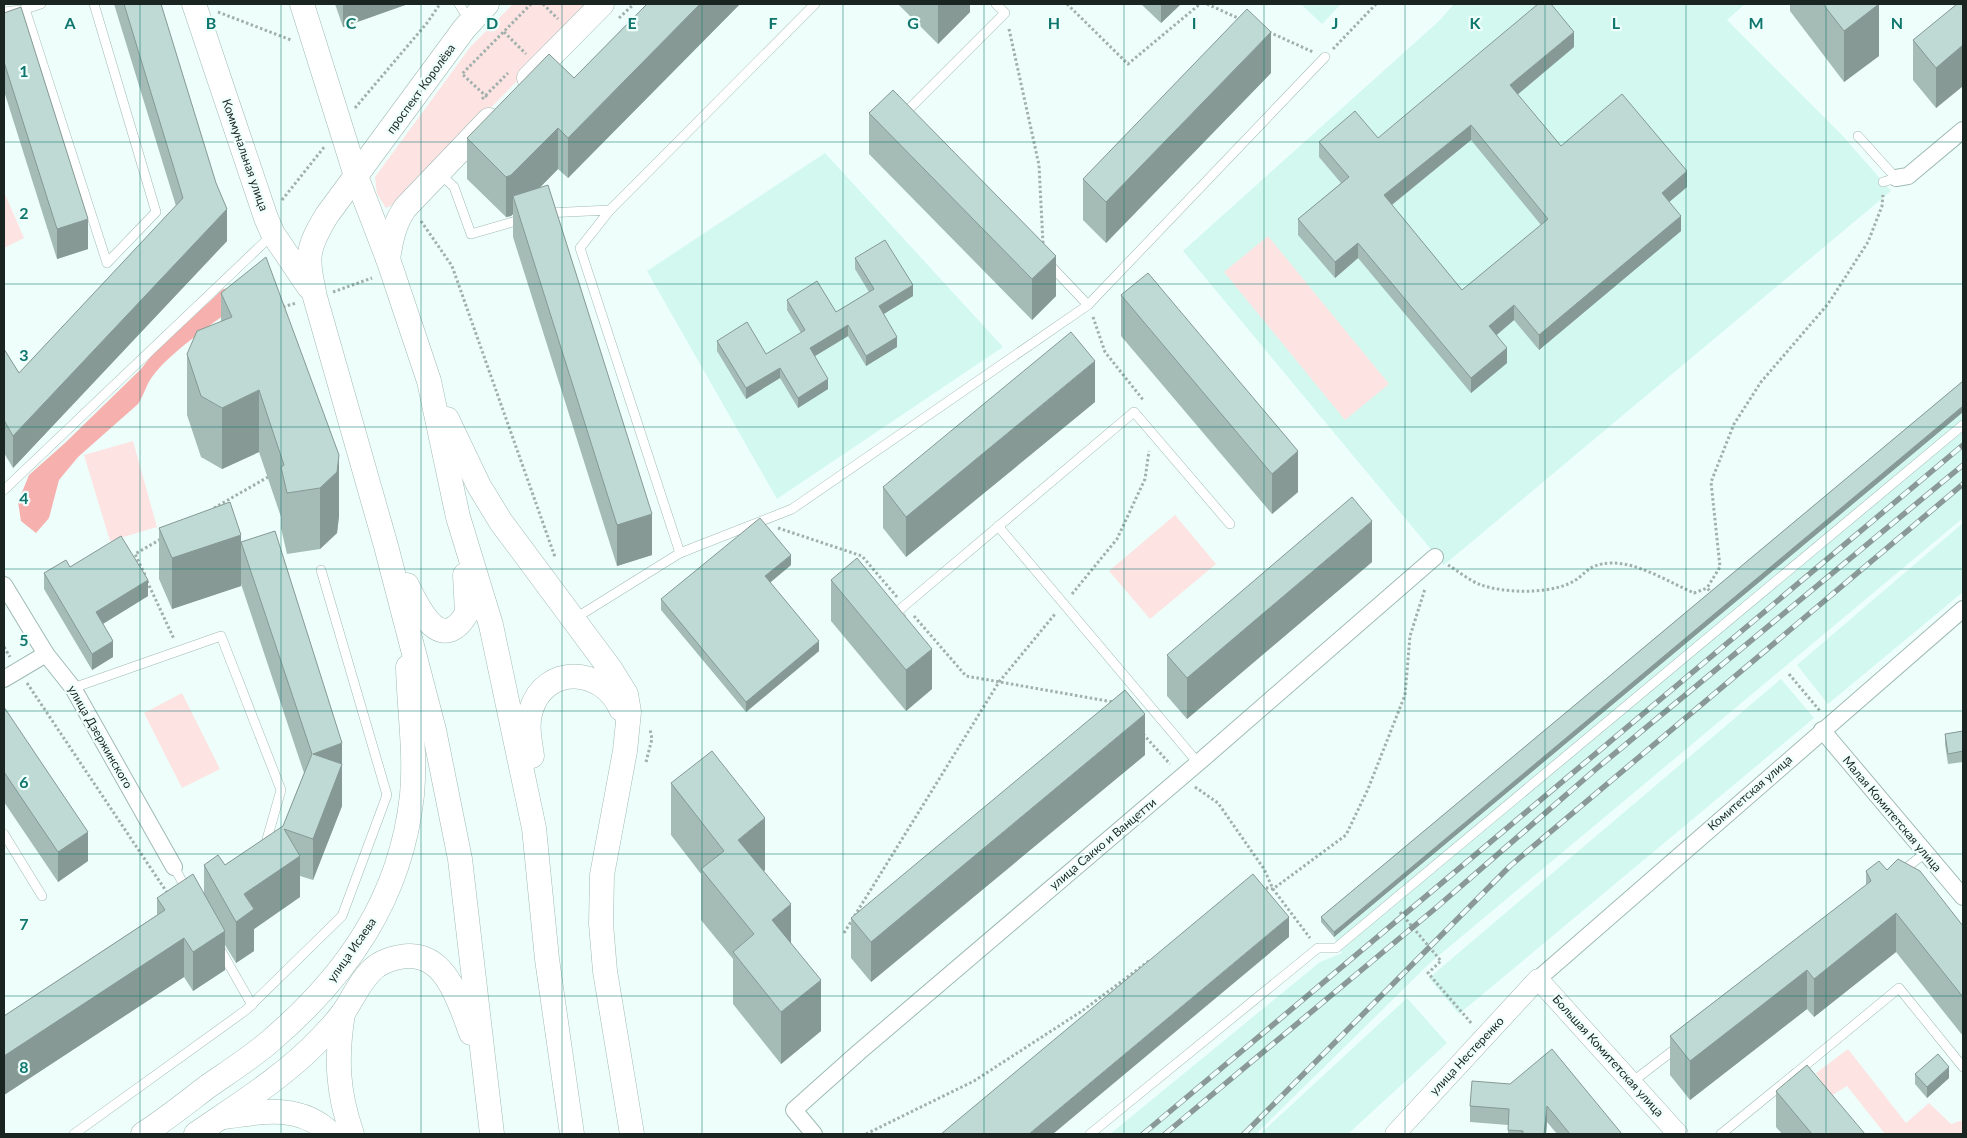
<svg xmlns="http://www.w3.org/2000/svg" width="1967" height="1138" viewBox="0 0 1967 1138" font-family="Lato,sans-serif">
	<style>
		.built { fill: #d3f8f0 }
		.green { fill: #fde3e2 }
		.forest { fill: #f6b0ae }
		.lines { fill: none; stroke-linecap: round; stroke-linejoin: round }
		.service-casing { stroke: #a0bab4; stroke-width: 10 }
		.minor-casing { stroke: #a0bab4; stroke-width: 18 }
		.tertiary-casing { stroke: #a0bab4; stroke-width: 21 }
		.secondary-casing { stroke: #a0bab4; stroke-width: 25 }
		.path { stroke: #a1b0ac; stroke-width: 3; stroke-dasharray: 2.5 2.5; stroke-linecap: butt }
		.service { stroke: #fff; stroke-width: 9 }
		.minor { stroke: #fff; stroke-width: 16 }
		.tertiary { stroke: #fff; stroke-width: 20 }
		.secondary { stroke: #fff; stroke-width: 24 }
		.rail-casing { stroke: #8b9996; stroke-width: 5.5 }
		.rail { stroke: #eefffb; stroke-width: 4; stroke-dasharray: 11; stroke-linecap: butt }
		.wall { fill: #a4bbb6; fill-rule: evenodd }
		.shaded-wall { fill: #869994 }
		.building { fill: #bfdad4; stroke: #869994; fill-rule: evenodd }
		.grid { fill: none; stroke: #0f766e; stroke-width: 1; stroke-opacity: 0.55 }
		.labels { text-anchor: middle; stroke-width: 4.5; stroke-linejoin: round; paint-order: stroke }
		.street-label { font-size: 12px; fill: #1a2522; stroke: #eefffb }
		.grid-label { font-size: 16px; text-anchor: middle; font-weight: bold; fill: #0f766e; stroke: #eefffb; stroke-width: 4.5; stroke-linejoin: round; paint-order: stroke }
	</style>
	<rect width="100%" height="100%" fill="#eefffb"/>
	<!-- built -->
	<g class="built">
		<path d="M1301 4H1341L1322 24Z"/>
		<path d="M1454 4H1745L1727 20 1841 134 1891 191 1444 565 1183 251 1439 21Z"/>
		<path d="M825 153 1003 347 777 499 647 271Z"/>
		<path d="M1963 386V518L1430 963 1256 1134H1110L1320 962 1342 953 1334 937 1321 922Z"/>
		<path d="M1963 523V592L1828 704 1797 665Z"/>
		<path d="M1781 679 1814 718 1459 1014 1429 978Z"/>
		<path d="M1407 998 1447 1043 1348 1134H1260Z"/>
	</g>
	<!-- green -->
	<g class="green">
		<path d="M513 4H592L400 201 386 208 377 194 375 177 471 46Z"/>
		<path d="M4 192 24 238 4 248Z"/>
		<path d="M1268 236 1389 384 1345 420 1224 272Z"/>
		<path d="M133 441 157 527 110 541 84 455Z"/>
		<path d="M1175 515 1216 564 1150 619 1109 571Z"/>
		<path d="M182 693 220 769 182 788 144 713Z"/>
		<path d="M1848 1049 1906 1123 1929 1103 1951 1124 1963 1120V1134H1885L1847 1086 1831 1096 1816 1073Z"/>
	</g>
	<!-- forest -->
	<path class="forest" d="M241 287 243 302C217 320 170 352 152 377 146 385 144 395 138 404L78 457 59 480 49 518 36 533 21 521 18 502 29 475 65 443 141 369 152 355 223 289Z"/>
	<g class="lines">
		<defs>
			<g id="service">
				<path d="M41 4 25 9 107 263 156 212 94 4"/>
				<path d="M459 4 470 21"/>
				<path d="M4 12 21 10"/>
				<path d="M907 115 905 113 1005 13 996 4"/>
				<path d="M1858 136 1896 178 1883 182"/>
				<path d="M440 174 454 187 471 234 523 219"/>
				<path d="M610 210 815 4"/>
				<path d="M546 213 610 210 580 248 680 553"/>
				<path d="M1049 264 1088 305"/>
				<path d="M4 490 273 234"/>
				<path d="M998 526 1198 763"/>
				<path d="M901 617 897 612 904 606 1134 412 1230 524"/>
				<path d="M574 619 680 553 792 509 1088 305 1325 57"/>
				<path d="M73 688 221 636 281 790 265 846"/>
				<path d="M4 834 42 896"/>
				<path d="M174 867 188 892"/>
				<path d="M1900 873 1925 853"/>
				<path d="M220 949 252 1005"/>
				<path d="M1632 1082 1679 1046"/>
				<path d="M1804 1082 1796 1073 1899 988 1963 1067"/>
				<path d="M74 1134 246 1010 342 916 387 795 321 570"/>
				<path d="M1090 1134 1318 948H1336L1963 425"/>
				<path d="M1721 1134 1796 1073"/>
			</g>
			<g id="minor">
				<path d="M1896 178 1908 176 1963 130"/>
				<path d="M4 585 46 654 73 688 174 867"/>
				<path d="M4 679 46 654"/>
				<path d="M1822 730 1963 897"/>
				<path d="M1538 979 1963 609"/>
				<path d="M814 1134 794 1110 859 1052 1198 763 1435 557"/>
			</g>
			<path id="tertiary" d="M1395 1134 1538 979 1678 1134"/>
			<g id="secondary">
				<path d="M194 4 266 218 273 234 309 287"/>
				<path d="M302 4 356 176 388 259 429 381 458 517 491 625 534 828 547 959 572 1134"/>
				<path d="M487 4 464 29 327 215C305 251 307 258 315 297L386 546 434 730 460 859 492 1134"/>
				<path d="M529 78 602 4"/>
				<path d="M388 259C391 240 394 224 405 208L489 120"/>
				<path d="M447 419 479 486 501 522 611 670 626 694 629 712 625 751 602 875 601 924 605 971 632 1134"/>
				<path d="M407 585C418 608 441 657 467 613L465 575"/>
				<path d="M532 756C530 741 526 725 531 710 545 664 603 667 621 709"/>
				<path d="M343 1013C336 1058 337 1091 352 1134"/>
				<path d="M225 1117C263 1111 301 1104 331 1134"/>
				<path d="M143 1134C165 1120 186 1103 207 1087 227 1073 249 1059 268 1043 346 977 401 899 412 795 416 753 409 709 408 667"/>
				<path d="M196 1134C238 1105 285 1076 320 1039 328 1031 336 1022 343 1013 352 1000 358 985 370 972 378 963 389 959 400 957 445 948 459 1001 471 1033"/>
			</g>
		</defs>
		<!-- service casing -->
		<use href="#service" class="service-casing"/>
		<!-- minor casing -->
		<use href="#minor" class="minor-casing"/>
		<!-- tertiary casing -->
		<use href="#tertiary" class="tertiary-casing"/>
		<!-- secondary casing -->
		<use href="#secondary" class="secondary-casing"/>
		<!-- path -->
		<g class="path">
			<path d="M543 4 558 19"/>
			<path d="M1067 4 1128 64 1200 4"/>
			<path d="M1207 4 1240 19"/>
			<path d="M218 12 291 40"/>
			<path d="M619 18 634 4"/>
			<path d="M1009 29 1039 165 1043 244"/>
			<path d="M504 32 526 54"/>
			<path d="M1269 32 1313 52"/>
			<path d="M1333 49 1376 4"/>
			<path d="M487 97 462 74 531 4"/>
			<path d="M482 99 508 73"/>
			<path d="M355 108 427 23 440 4"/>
			<path d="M282 200 325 146"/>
			<path d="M421 221 452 266 555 557"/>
			<path d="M333 292 372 278"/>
			<path d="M283 307 296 303"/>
			<path d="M1093 317 1105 352 1144 401"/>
			<path d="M214 508 268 477"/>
			<path d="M778 528 862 556 897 597"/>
			<path d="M1448 565C1458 571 1470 581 1481 585 1505 593 1544 594 1568 584 1587 576 1585 564 1611 563 1637 562 1671 583 1694 593L1707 588"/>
			<path d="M145 575 135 554 161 539"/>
			<path d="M147 581 174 639"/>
			<path d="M1072 594 1117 539 1145 479 1149 451"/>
			<path d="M1713 594 1707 588 1720 567 1711 482 1734 424 1761 382 1828 304 1868 242 1882 206 1883 194"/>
			<path d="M914 616 966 676 1113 702"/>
			<path d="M4 647 10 657"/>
			<path d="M1789 674 1820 711"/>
			<path d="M27 683 168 894"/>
			<path d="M1143 734 1170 764"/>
			<path d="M646 762 652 739 650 729"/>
			<path d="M1195 787 1218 803 1264 869 1273 889 1310 938"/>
			<path d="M1261 887 1273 889 1346 835 1368 789 1405 695 1410 636 1425 589"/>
			<path d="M1400 912 1441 961 1428 973 1472 1024"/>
			<path d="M844 933 999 682 1055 614"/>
			<path d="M866 1134 974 1081 1082 1011 1149 961"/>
		</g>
		<!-- service -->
		<use href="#service" class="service"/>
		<!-- minor -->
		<use href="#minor" class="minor"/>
		<!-- tertiary -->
		<use href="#tertiary" class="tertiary"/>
		<!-- secondary -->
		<use href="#secondary" class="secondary"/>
		<defs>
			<g id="rail">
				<path d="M1143 1134 1963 445"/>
				<path d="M1165 1134 1437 907 1596 769 1963 465"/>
				<path d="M1244 1134 1510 866 1963 484"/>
			</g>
		</defs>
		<!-- rail casing -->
		<use href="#rail" class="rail-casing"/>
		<!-- rail -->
		<use href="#rail" class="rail"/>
	</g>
	<!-- wall -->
	<g class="wall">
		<path d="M114 4H161L227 241 13 468 4 453V349L19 373 176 206Z"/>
		<path d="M335 4H408L343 27Z"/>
		<path d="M647 4H740L568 178 558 169 539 188 652 555 617 566 513 237V214L511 216 506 217 467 179V138L574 78Z"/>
		<path d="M898 4H970V12L938 44Z"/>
		<path d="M1141 4H1181L1161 23Z"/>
		<path d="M1790 4H1878L1879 56 1844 82 1790 11Z"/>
		<path d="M1963 4V86L1936 108 1913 80V40Z"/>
		<path d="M4 13 88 249 57 259 4 91Z"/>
		<path d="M1574 47 1517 94 1561 146 1687 187 1669 202 1681 231 1539 350 1514 320 1497 335 1507 363 1471 393 1358 258 1335 278 1298 235V219L1341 183 1319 157V142L1378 138ZM1471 140 1541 225 1462 290 1392 205Z"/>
		<path d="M1271 73 1106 243 1083 220V179Z"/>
		<path d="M869 113 1056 296 1032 320 869 154Z"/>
		<path d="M855 258 913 296 883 314 897 347 866 366 848 336 815 356 828 389 798 408 780 378 746 399 717 351V341L766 354 801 333 787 310V300L836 312 869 292 855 269Z"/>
		<path d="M221 293 339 516 337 533 320 549 287 554 281 528V517L259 452 222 469 201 457 187 415V354L221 321Z"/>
		<path d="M1121 295 1298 492 1272 514 1121 336Z"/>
		<path d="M1963 381V412L1334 937 1321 922V917Z"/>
		<path d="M1095 402 906 557 883 528V487Z"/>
		<path d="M159 528 241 542 342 743V806L313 880 300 876V897L254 929V951L236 963 225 945V970L193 991 184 977 4 1095V1016L157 915V898L204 893V865H225L283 826 304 773 241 584V586L172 609 159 579Z"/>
		<path d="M1372 562 1187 719 1167 696V655Z"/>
		<path d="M791 565 770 582 819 651 746 712 661 610V599Z"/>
		<path d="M70 567 148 596 103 624 113 657 92 670 44 589V573Z"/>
		<path d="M831 580 932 689 906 711 831 621Z"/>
		<path d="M4 707 88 861 58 882 4 802Z"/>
		<path d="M1963 731V762L1948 764 1945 744V734Z"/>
		<path d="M1145 755 871 982 851 958V918Z"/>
		<path d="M671 783 765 870 764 871 791 943 821 1031 781 1064 733 1004V959L701 920V874L671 835Z"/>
		<path d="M1963 814V828L1962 826V816Z"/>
		<path d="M1887 870 1963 926V1036L1896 952 1814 1017 1807 1009 1690 1100 1670 1075V1036L1866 885V871Z"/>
		<path d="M1915 1074 1949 1078 1927 1098 1915 1084Z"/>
		<path d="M1510 1084 1622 1134H1557L1547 1122 1546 1134H1508V1125L1470 1122V1106Z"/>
		<path d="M1776 1091 1865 1134H1782L1776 1127Z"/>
	</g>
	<!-- shaded-wall -->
	<g class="shaded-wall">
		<path d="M343 4H408L343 27Z"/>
		<path d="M700 4H740L568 178V138Z"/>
		<path d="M938 4H970V12L938 44Z"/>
		<path d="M1161 4H1181L1161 23Z"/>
		<path d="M1879 4V56L1844 82V31Z"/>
		<path d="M1271 32V73L1106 243V202Z"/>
		<path d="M1574 32V47L1510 101V85Z"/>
		<path d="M1963 45V86L1936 108V68Z"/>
		<path d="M1471 125V140L1384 211V195Z"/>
		<path d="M558 128V169L518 210 513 196V214L511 216 506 217V177Z"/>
		<path d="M1687 171V187L1662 208V193Z"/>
		<path d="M227 209V241L13 468V436Z"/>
		<path d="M1681 216V231L1539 350V335Z"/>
		<path d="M88 219V249L57 259V229Z"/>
		<path d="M1358 243V258L1335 278V262Z"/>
		<path d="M1056 256V296L1032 320V279Z"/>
		<path d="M913 285V296L879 317V306Z"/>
		<path d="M1514 305V320L1489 341V326Z"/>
		<path d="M848 325V336L810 359V348Z"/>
		<path d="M897 337V347L866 366V356Z"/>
		<path d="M1507 348V363L1471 393V378Z"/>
		<path d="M1095 361V402L906 557V517Z"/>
		<path d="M780 368V378L746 399V388Z"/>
		<path d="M828 379V389L798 408V398Z"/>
		<path d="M259 390V452L222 469V408Z"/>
		<path d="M1963 406V412L1334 937V932Z"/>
		<path d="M1298 451V492L1272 514V474Z"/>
		<path d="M339 455V516L337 533 320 549V488Z"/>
		<path d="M652 514V555L617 566V525Z"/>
		<path d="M1372 521V562L1187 719V678Z"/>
		<path d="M241 535V586L172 609V558Z"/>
		<path d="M791 555V565L765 587V576Z"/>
		<path d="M148 580V596L96 628V612Z"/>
		<path d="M113 641V657L92 670V654Z"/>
		<path d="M819 641V651L746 712V702Z"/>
		<path d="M932 649V689L906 711V670Z"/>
		<path d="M1145 714V755L871 982V942Z"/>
		<path d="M342 743V806L313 880V754Z"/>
		<path d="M765 818V870L738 891V840Z"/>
		<path d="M88 832V861L58 882V852Z"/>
		<path d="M300 856V897L254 929V951L236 963V922L244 894Z"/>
		<path d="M791 904V956L772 920Z"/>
		<path d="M1896 913V952L1814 1017V979Z"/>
		<path d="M1289 917V937L1053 1134H1029Z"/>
		<path d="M225 931V970L193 991V952Z"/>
		<path d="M184 938V977L4 1095V1056Z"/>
		<path d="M1807 970V1009L1690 1100V1061Z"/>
		<path d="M821 980V1031L781 1064V1012Z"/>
		<path d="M1949 1067V1078L1927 1098V1087Z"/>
		<path d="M1547 1106V1122L1546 1134H1544Z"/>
	</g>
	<!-- building -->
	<g class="building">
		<path d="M124 4H161L216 183 227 209 13 436 4 420V349L19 373 183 198Z"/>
		<path d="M647 4H700L568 138 558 128 511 175 506 177 467 138 549 54 574 78Z"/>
		<path d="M1538 4H1551L1574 32 1510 85 1561 146 1622 94 1687 171 1662 193 1681 216 1539 335 1514 305 1489 326 1507 348 1471 378 1358 243 1335 262 1298 219 1349 177 1319 142 1355 111 1378 138ZM1471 125 1548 219 1462 290 1384 195Z"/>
		<path d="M1823 4H1879L1844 31Z"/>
		<path d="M1957 4H1963V45L1936 68 1913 40Z"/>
		<path d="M21 7 88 219 57 229 4 62V13Z"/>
		<path d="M1247 9 1271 32 1106 202 1083 179Z"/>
		<path d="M893 90 1056 256 1032 279 869 113Z"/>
		<path d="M548 185 652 514 617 525 513 196Z"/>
		<path d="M885 240 913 285 879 306 897 337 866 356 848 325 810 348 828 379 798 398 780 368 746 388 717 341 747 322 766 354 805 330 787 300 817 281 836 312 874 289 855 258Z"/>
		<path d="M266 257 339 455 337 472 320 488 287 493 281 467 284 465 259 390 222 408 201 396 187 354 197 331 232 317 221 293Z"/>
		<path d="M1148 273 1298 451 1272 474 1121 295Z"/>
		<path d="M1071 332 1095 361 906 517 883 487Z"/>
		<path d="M1963 381V406L1334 932 1321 917Z"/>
		<path d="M1352 497 1372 521 1187 678 1167 655Z"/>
		<path d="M230 502 241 535 172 558 159 528Z"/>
		<path d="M760 518 791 555 765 576 819 641 746 702 661 599Z"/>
		<path d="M275 531 342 743 313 754 342 764 313 839 284 829 300 856 244 894 254 909 236 922 204 865 218 855 225 865 283 826 312 754 241 542Z"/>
		<path d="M121 536 148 580 96 612 113 641 92 654 44 573 66 560 70 567Z"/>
		<path d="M857 558 932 649 906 670 831 580Z"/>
		<path d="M1125 690 1145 714 871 942 851 918Z"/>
		<path d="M4 707 88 832 58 852 4 772Z"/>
		<path d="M1963 731V751L1948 754 1945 734Z"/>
		<path d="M712 751 765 818 738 840 791 904 772 920 821 980 781 1012 733 952 754 934 701 869 724 851 671 783Z"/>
		<path d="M1898 859 1920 871 1963 926V997L1896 913 1814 979 1807 970 1690 1061 1670 1036 1871 881 1866 871 1879 861 1887 870Z"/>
		<path d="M193 874 225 931 193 952 184 938 4 1056V1016L165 910 157 898Z"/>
		<path d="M1253 874 1289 917 1029 1134H941Z"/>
		<path d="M1552 1049 1622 1134H1570L1547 1106 1544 1134H1523V1131L1508 1130 1509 1109 1470 1106 1472 1081 1510 1084Z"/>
		<path d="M1938 1054 1949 1067 1927 1087 1915 1074Z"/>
		<path d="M1807 1065 1865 1134H1812L1776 1091Z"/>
	</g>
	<!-- grid -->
	<path class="grid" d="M140 4V1134M281 4V1134M421 4V1134M562 4V1134M702 4V1134M843 4V1134M984 4V1134M1124 4V1134M1264 4V1134M1405 4V1134M1545 4V1134M1686 4V1134M1826 4V1134M4 142H1963M4 284H1963M4 427H1963M4 569H1963M4 711H1963M4 854H1963M4 996H1963"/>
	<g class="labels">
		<!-- street labels -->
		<g class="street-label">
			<text transform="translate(421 89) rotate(-54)" y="4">проспект Королёва</text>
			<text transform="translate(245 155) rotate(71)" y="4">Коммунальная улица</text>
			<text transform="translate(100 737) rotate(60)" y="4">улица Дзержинского</text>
			<text transform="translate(1750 793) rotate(-41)" y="4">Комитетская улица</text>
			<text transform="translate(1892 814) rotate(50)" y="4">Малая Комитетская улица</text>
			<text transform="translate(1103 844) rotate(-40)" y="4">улица Сакко и Ванцетти</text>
			<text transform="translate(352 950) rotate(-55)" y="4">улица Исаева</text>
			<text transform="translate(1467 1056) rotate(-47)" y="4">улица Нестеренко</text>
			<text transform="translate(1608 1056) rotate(48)" y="4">Большая Комитетская улица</text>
		</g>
	</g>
	<g class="grid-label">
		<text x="70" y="29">A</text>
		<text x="211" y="29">B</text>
		<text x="351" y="29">C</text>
		<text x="492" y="29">D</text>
		<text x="632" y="29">E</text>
		<text x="773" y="29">F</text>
		<text x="913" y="29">G</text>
		<text x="1054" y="29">H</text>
		<text x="1194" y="29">I</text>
		<text x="1335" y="29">J</text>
		<text x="1475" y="29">K</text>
		<text x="1616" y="29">L</text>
		<text x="1756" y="29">M</text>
		<text x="1897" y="29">N</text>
		<text x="24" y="77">1</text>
		<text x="24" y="219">2</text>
		<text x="24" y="361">3</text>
		<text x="24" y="504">4</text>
		<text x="24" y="646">5</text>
		<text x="24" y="788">6</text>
		<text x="24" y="930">7</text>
		<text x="24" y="1073">8</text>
	</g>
	<!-- border -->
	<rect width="1967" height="1138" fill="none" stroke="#1a2522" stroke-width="10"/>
</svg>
